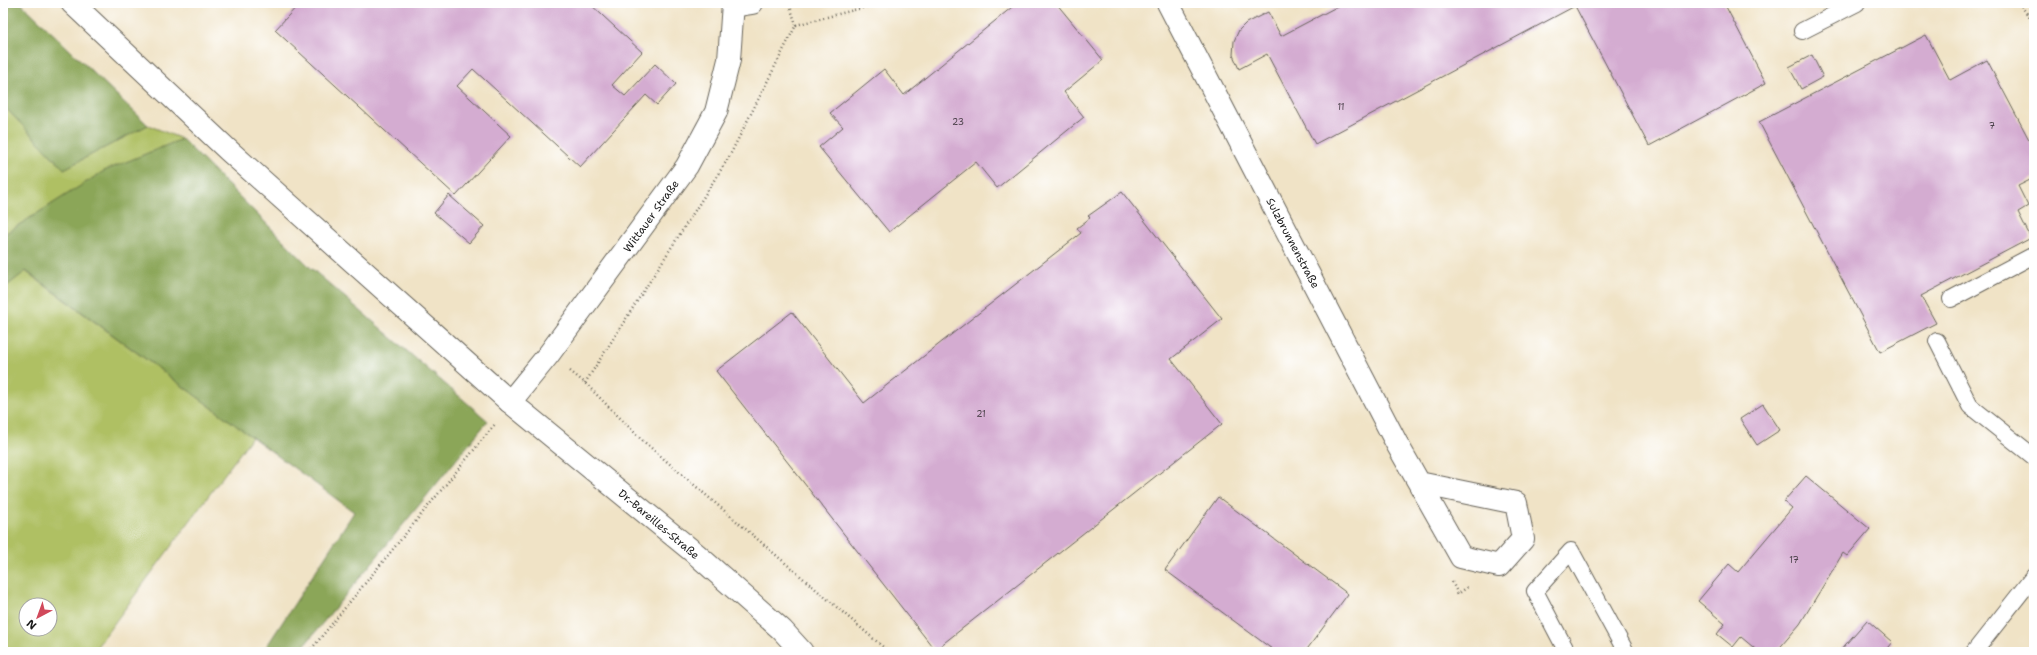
<svg xmlns="http://www.w3.org/2000/svg" width="2037" height="655" viewBox="0 0 2037 655" font-family="'Shantell Sans',sans-serif">
	<style>
		.green { fill: #afc063; stroke: #666e40; fill-rule: evenodd }
		.forest { fill: #8ba659; stroke: #54613a }
		.building { fill: #d4acd1 }
		.lines { fill: none; stroke-linecap: round; stroke-linejoin: round }
		.service-casing { stroke: #666258; stroke-width: 18 }
		.minor-casing { stroke: #666258; stroke-width: 24 }
		.tertiary-casing { stroke: #666258; stroke-width: 24 }
		.secondary-casing { stroke: #666258; stroke-width: 24 }
		.path { stroke: #666258; stroke-width: 2.5; stroke-dasharray: 1 3; stroke-linecap: butt }
		.service { stroke: #fff; stroke-width: 16 }
		.minor { stroke: #fff; stroke-width: 22 }
		.tertiary { stroke: #fff; stroke-width: 22 }
		.secondary { stroke: #fff; stroke-width: 22 }
		.labels { text-anchor: middle; stroke-width: 3; stroke-linejoin: round; paint-order: stroke }
		.number-label { font-size: 9px; fill: #4a4049 }
		.street-label { font-size: 11px; fill: #1c1c1c; stroke: #fff }
	</style>
	<rect width="100%" height="100%" fill="#fff"/>
	<filter id="ink" filterUnits="userSpaceOnUse"><feTurbulence type="fractalNoise" baseFrequency=".025" numOctaves="2"/><feDisplacementMap in="SourceGraphic" scale="8" xChannelSelector="R" yChannelSelector="G"/><feConvolveMatrix kernelMatrix="1 2 1 2 8 2 1 2 1" color-interpolation-filters="sRGB"/></filter>
	<filter id="wash" filterUnits="userSpaceOnUse"><feTurbulence type="fractalNoise" baseFrequency=".012" numOctaves="4" result="noise"/><feDisplacementMap in="SourceGraphic" scale="16" xChannelSelector="R" yChannelSelector="G"/><feGaussianBlur stdDeviation="0.9" result="paint"/><feColorMatrix in="noise" values="0 0 0 0 0 0 0 0 0 0 0 0 0 0 0 0 0 1.4 0 .05"/><feComposite in="paint" operator="in"/></filter>
	<g filter="url(#wash)">
		<rect width="100%" height="100%" fill="#f0e3c6"/>
		<!-- green -->
		<g class="green">
			<path d="M3 105 64 169 148 125 182 139 104 171 3 235Z"/>
			<path d="M25 271 252 437 93 652H3V289ZM26 605H50V629H26Z"/>
		</g>
		<!-- forest -->
		<g class="forest">
			<path d="M3 3H21L148 125 64 169 3 105Z"/>
			<path d="M182 139 311 268 488 421 299 652H263L354 512 26 271 3 289V235L104 171Z"/>
		</g>
		<g id="blocks">
			<!-- building -->
			<g class="building">
				<path d="M300 3H589L642 52 612 85 625 96 655 64 676 84 657 105 646 95 580 167 473 69 457 86 511 136 456 196 275 30Z"/>
				<path d="M1017 3H1056L1103 60 1064 92 1084 117 997 188 976 162 889 232 819 147 843 127 830 113 884 69 904 95Z"/>
				<path d="M1344 3H1724L1766 83 1649 146 1575 6 1315 144 1267 54 1239 69 1233 55 1234 41 1239 30 1246 23 1268 12 1281 36Z"/>
				<path d="M1926 35 1950 80 1987 60 2034 149V178L2018 186 2028 206 2018 212 2031 238 1921 296 1936 323 1880 352 1759 122Z"/>
				<path d="M1812 55 1823 77 1801 89 1789 67Z"/>
				<path d="M1122 192 1222 319 1171 359 1222 424 935 650 716 371 792 312 864 403 1081 233 1077 228 1090 218 1088 216Z"/>
				<path d="M449 195 484 226 469 243 434 213Z"/>
				<path d="M1763 404 1780 430 1757 445 1740 419Z"/>
				<path d="M1806 476 1870 529 1847 556 1843 553 1800 624 1776 652H1759L1741 637 1733 647 1717 634 1725 624 1698 601 1729 564 1738 572 1792 508 1784 501Z"/>
				<path d="M1218 497 1348 594 1305 652H1276L1165 570Z"/>
				<path d="M1867 620 1892 642 1884 652H1839Z"/>
				<path d="M2034 643V652H2027Z"/>
			</g>
		</g>
	</g>
	<g filter="url(#ink)">
		<use href="#blocks" fill-opacity="0" stroke="#666258" stroke-width="1"/>
		<g class="lines">
			<defs>
				<g id="service">
					<path d="M1802 31 1857 3"/>
					<path d="M1951 299 2034 255"/>
					<path d="M1937 341 1970 406 2034 457"/>
					<path d="M1567 652 1535 591 1571 551 1626 652"/>
					<path d="M1974 652 2034 576"/>
				</g>
				<g id="minor">
					<path d="M1168 3 1397 444 1461 557 1499 566 1523 539 1516 503 1419 483"/>
					<path d="M733 6 752 3"/>
				</g>
				<path id="tertiary" d="M510 402 549 354 687 166 716 112 729 60 733 3"/>
				<path id="secondary" d="M72 3 228 150 510 402 696 554 782 630 802 652"/>
			</defs>
			<!-- service casing -->
			<use href="#service" class="service-casing"/>
			<!-- minor casing -->
			<use href="#minor" class="minor-casing"/>
			<!-- tertiary casing -->
			<use href="#tertiary" class="tertiary-casing"/>
			<!-- secondary casing -->
			<use href="#secondary" class="secondary-casing"/>
			<!-- path -->
			<g class="path">
				<path d="M2019 3 2034 23"/>
				<path d="M796 25 881 3"/>
				<path d="M570 371 585 383 643 441 889 652"/>
				<path d="M585 383 729 157 796 25 789 3"/>
				<path d="M1452 582 1458 594 1469 586"/>
				<path d="M309 652 496 423"/>
			</g>
			<!-- service -->
			<use href="#service" class="service"/>
			<!-- minor -->
			<use href="#minor" class="minor"/>
			<!-- tertiary -->
			<use href="#tertiary" class="tertiary"/>
			<!-- secondary -->
			<use href="#secondary" class="secondary"/>
		</g>
	</g>
	<g class="labels">
		<!-- number labels -->
		<g class="number-label">
			<text x="1341" y="110">11</text>
			<text x="958" y="125">23</text>
			<text x="1992" y="129">7</text>
			<text x="981" y="417">21</text>
			<text x="1794" y="563">17</text>
		</g>
		<!-- street labels -->
		<g class="street-label">
			<text transform="translate(651 216) rotate(-54)" y="4">Wittauer Straße</text>
			<text transform="translate(1293 243) rotate(62)" y="4">Sulzbrunnenstraße</text>
			<text transform="translate(659 524) rotate(40)" y="4">Dr.-Bareilles-Straße</text>
		</g>
	</g>
	<!-- margin -->
	<rect width="2037" height="655" fill="none" stroke="#fff" stroke-width="16"/>
	<!-- north arrow -->
	<g transform="translate(38 617) rotate(221)"><circle r="19" fill="#ffffff" stroke="#a4a4a4"/>
	<path d="M0-3L7 15L0 10L-7 15Z" fill="#d1495b"/>
	<text y="-6" font-size="11" font-weight="bold" text-anchor="middle" fill="#1c1c1c">N</text>
	</g>
</svg>
